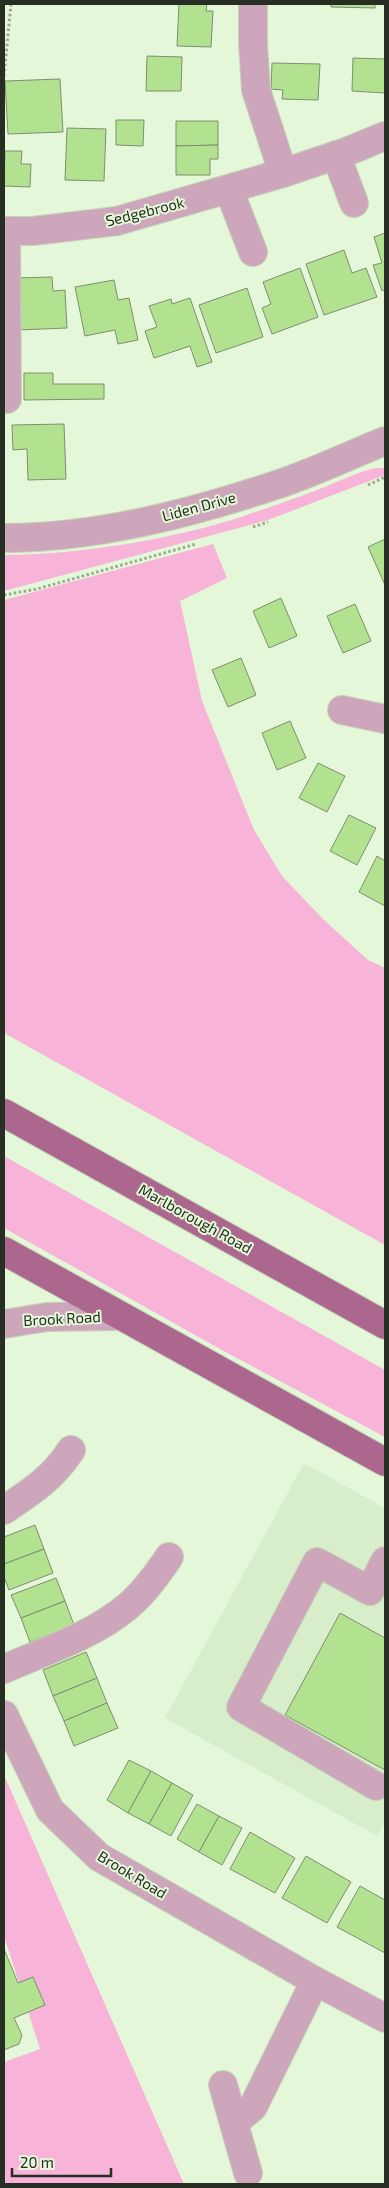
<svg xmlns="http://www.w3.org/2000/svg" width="389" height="2188" viewBox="0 0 389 2188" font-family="'Exo 2',sans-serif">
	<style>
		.built { fill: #d8eeca }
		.green { fill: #f8b3d8 }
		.building { fill: #b2e28f; stroke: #7e8e73 }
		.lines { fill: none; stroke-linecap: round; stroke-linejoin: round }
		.minor-casing { stroke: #c3d3b8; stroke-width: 30 }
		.major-casing { stroke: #c3d3b8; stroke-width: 30 }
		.path { stroke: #9ba992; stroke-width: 3; stroke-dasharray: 2.5 2.5; stroke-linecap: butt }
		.minor { stroke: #cea6bb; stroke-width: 28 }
		.major { stroke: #ac678e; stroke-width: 28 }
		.labels { text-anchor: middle; stroke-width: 4; stroke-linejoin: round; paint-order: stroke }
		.street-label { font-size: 15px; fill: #272e23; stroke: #e5f7d9 }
	</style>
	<rect width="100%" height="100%" fill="#e5f7d9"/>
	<!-- built -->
	<path class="built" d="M304 1463 385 1508V1821L377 1836 165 1718Z"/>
	<!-- green -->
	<g class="green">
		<path d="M376 468H385V475L268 520 4 591V555C76 555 175 539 244 516 270 507 297 498 322 488 340 481 357 472 376 468Z"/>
		<path d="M213 544 227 578 180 601 202 701 254 830 282 876 324 920 368 960 385 968V1245L4 1033V600Z"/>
		<path d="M4 1156 385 1370V1437L229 1354 4 1228Z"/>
		<path d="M4 1775 184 2184H4V2062L40 2049 4 1936Z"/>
	</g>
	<!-- building -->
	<g class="building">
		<path d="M179 4H207L206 11H213L211 47 177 46Z"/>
		<path d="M331 4H375V8L331 7Z"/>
		<path d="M147 56 182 57 181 91H146Z"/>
		<path d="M353 58 385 59V93L352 91Z"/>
		<path d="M272 63 320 64 318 100 282 99 283 90 271 89Z"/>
		<path d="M60 79 63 132 8 134 5 81Z"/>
		<path d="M116 120H144L143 146 116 145Z"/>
		<path d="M176 121H218V145L176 146Z"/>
		<path d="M67 128 106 129 104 181 65 180Z"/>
		<path d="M218 145V159H210V175H176V146Z"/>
		<path d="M5 151H22L21 164H31L30 187 4 186Z"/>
		<path d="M385 233V289L382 291 373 265 382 263 374 237Z"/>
		<path d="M344 250 352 273 366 268 377 297 324 315 306 264Z"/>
		<path d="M300 268 318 317 272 334 262 308 271 304 263 282Z"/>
		<path d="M52 277 53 291 65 290 67 328 17 330 15 278Z"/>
		<path d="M114 280 118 300 129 298 138 340 118 344 115 330 85 336 75 287Z"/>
		<path d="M247 288 263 337 216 353 199 305Z"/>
		<path d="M190 298 212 362 197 367 190 346 154 358 145 331 157 327 149 306 171 299 172 304Z"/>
		<path d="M24 373H53V384H104V399L24 400Z"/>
		<path d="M64 424 66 479 28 480 27 449 13 450 12 425Z"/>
		<path d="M385 539V585L368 547Z"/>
		<path d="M281 598 297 636 269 648 253 611Z"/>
		<path d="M355 604 371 641 343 653 327 616Z"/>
		<path d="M241 658 256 695 228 707 212 670Z"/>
		<path d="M290 721 306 758 277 770 262 733Z"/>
		<path d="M318 763 345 776 327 812 299 798Z"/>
		<path d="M349 815 376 828 357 865 330 851Z"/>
		<path d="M377 856 385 861V906L359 892Z"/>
		<path d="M35 1525 44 1549 4 1564V1537Z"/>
		<path d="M44 1549 53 1573 9 1590 4 1577V1564Z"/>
		<path d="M56 1578 65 1601 21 1618 11 1595Z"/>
		<path d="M65 1601 74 1625 30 1642 21 1618Z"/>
		<path d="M340 1613 385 1638V1770L285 1715Z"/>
		<path d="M86 1652 97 1678 53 1696 43 1670Z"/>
		<path d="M97 1678 107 1703 64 1721 53 1696Z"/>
		<path d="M107 1703 118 1728 74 1746 64 1721Z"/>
		<path d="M129 1760 151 1771 128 1813 107 1800Z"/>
		<path d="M151 1771 172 1783 149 1824 128 1813Z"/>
		<path d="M172 1783 193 1795 171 1836 149 1824Z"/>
		<path d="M197 1804 219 1816 199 1852 177 1839Z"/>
		<path d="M219 1816 242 1828 222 1865 199 1852Z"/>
		<path d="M250 1832 295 1858 275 1893 230 1869Z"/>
		<path d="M306 1856 351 1882 327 1923 282 1898Z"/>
		<path d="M360 1886 385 1900V1953L337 1927Z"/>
		<path d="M4 1949 18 1983 33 1977 45 2005 14 2018 22 2035 19 2044 4 2050Z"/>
	</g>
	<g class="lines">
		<defs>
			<g id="minor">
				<path d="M253 4V44L256 90 283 173"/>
				<path d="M336 155 354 203"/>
				<path d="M229 190 253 252"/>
				<path d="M4 231H33L117 221 283 173 346 152 385 136"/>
				<path d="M6 231 7 399"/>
				<path d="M4 538C97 538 192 513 279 484 315 472 350 455 385 441"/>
				<path d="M342 710 385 719"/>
				<path d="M4 1324 47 1317 120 1316"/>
				<path d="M4 1510C31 1492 53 1478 71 1450"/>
				<path d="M4 1669C45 1651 92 1636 127 1607 144 1593 157 1575 169 1557"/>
				<path d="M4 1715 50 1810 99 1857 315 1981 385 2018"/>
				<path d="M376 1786 241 1707 317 1562 370 1591 385 1561"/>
				<path d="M223 2085 248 2173"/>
				<path d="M234 2123 253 2107 315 1981"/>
			</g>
			<g id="major">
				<path d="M4 1113 385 1325"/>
				<path d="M4 1251 385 1462"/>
			</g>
		</defs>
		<!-- minor casing -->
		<use href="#minor" class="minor-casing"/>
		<!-- major casing -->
		<use href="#major" class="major-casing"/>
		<!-- path -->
		<g class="path">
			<path d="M4 76 11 4"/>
			<path d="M368 485 385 477"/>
			<path d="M253 527 268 522"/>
			<path d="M4 595 37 589 196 544"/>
		</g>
		<!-- minor -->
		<use href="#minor" class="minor"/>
		<!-- major -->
		<use href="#major" class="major"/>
	</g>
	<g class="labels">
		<!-- street labels -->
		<g class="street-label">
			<text transform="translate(145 212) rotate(-14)" y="5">Sedgebrook</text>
			<text transform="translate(199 507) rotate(-15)" y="5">Liden Drive</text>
			<text transform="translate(195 1219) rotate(29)" y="5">Marlborough Road</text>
			<text transform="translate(62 1319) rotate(-3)" y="5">Brook Road</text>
			<text transform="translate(132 1875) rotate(31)" y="5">Brook Road</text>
		</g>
	</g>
	<!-- border -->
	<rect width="389" height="2188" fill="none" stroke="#272e23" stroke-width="10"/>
	<!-- scale -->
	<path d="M12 2168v8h99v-8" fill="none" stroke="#272e23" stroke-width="2.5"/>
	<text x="20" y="2168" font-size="15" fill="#272e23" stroke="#e5f7d9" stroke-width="4" paint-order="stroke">20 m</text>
</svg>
